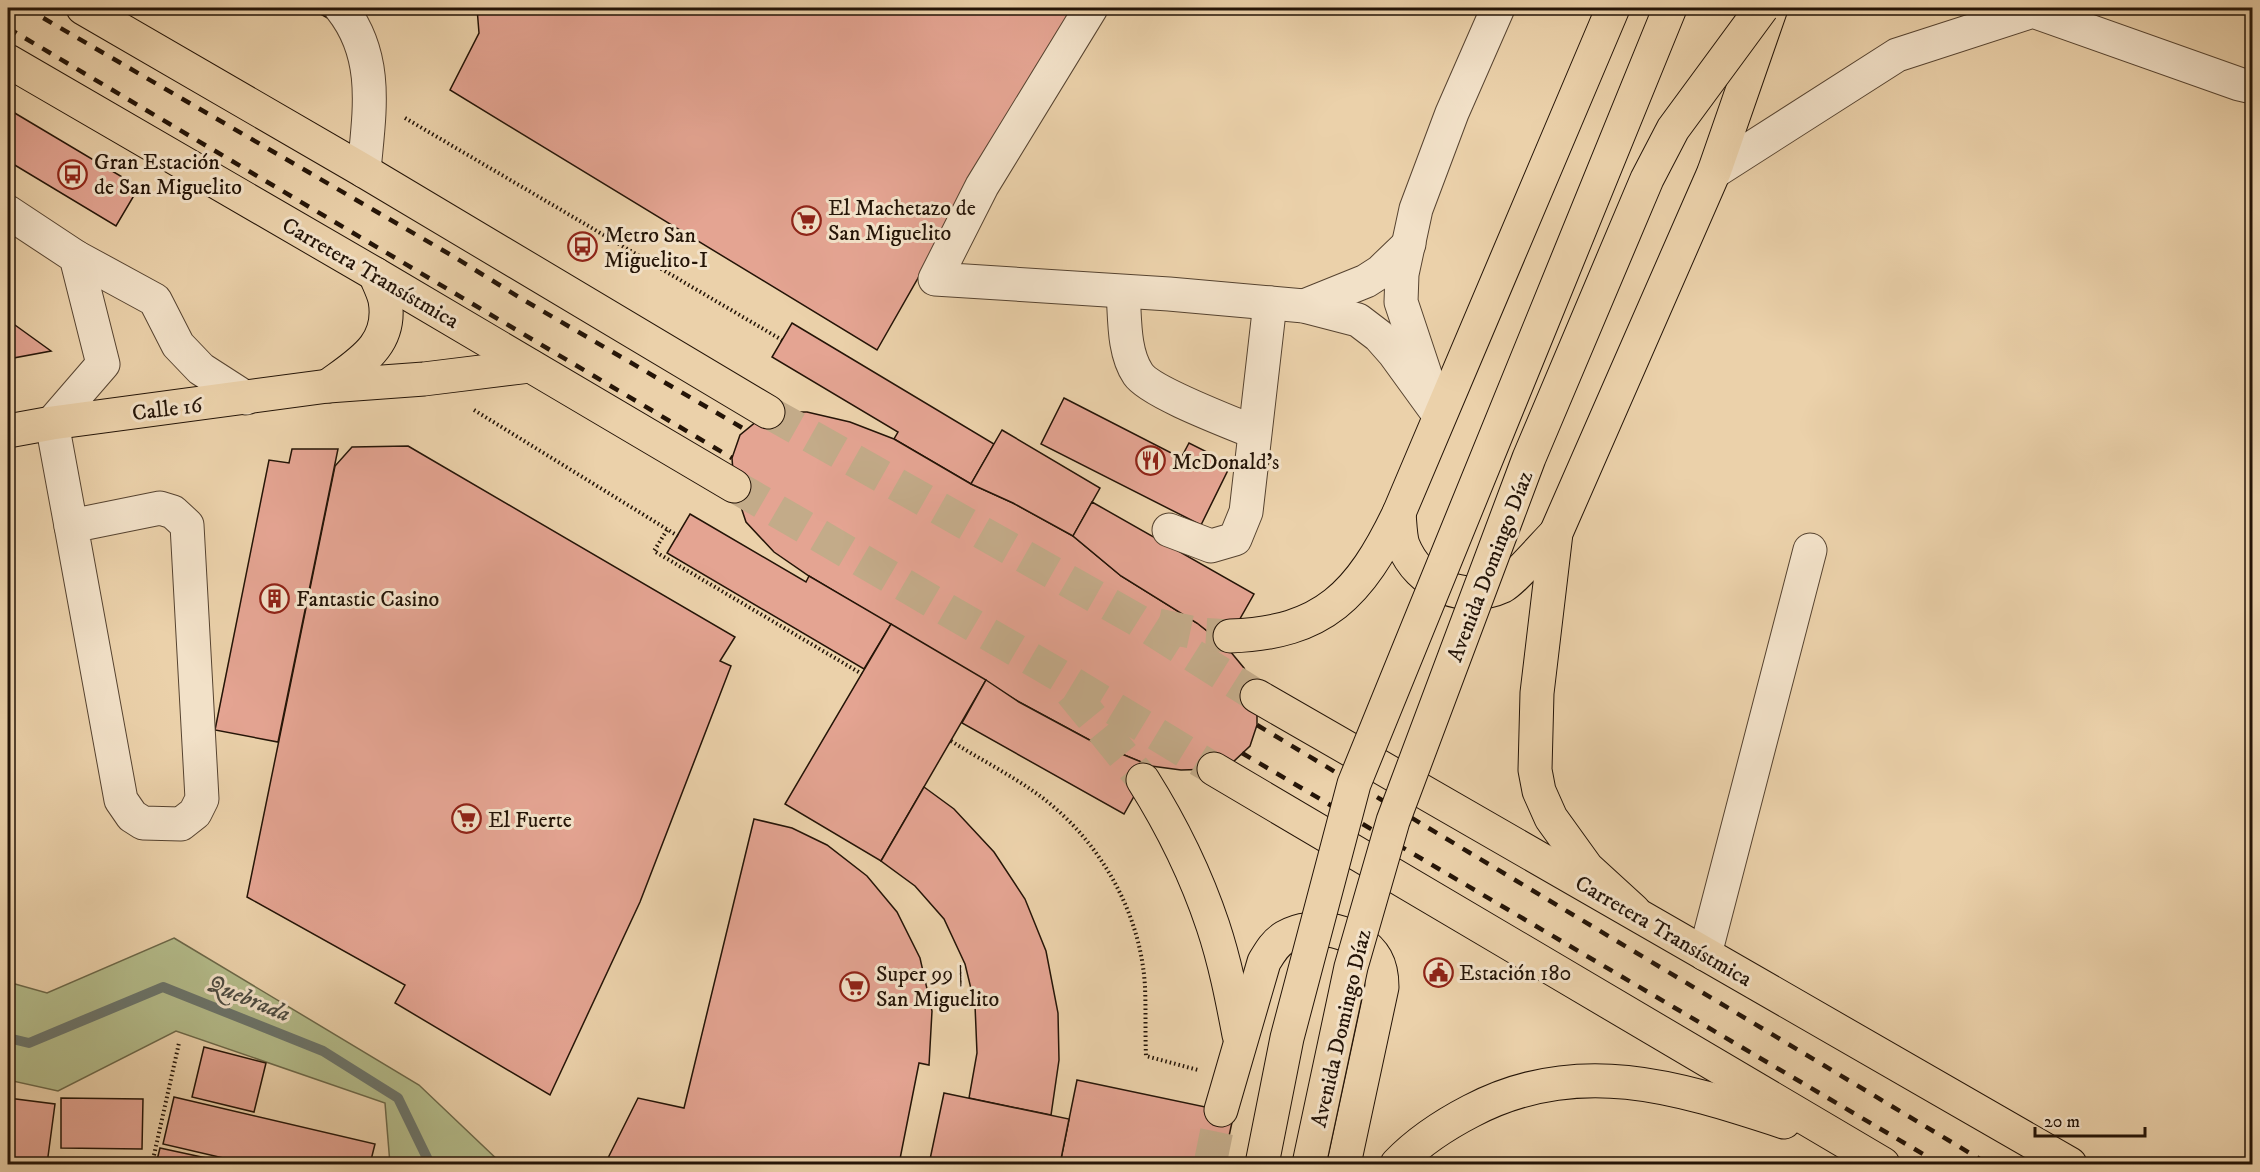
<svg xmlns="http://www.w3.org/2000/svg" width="2260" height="1172" viewBox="0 0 2260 1172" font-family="'IM FELL DW Pica',serif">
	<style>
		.green { fill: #b4bc8b; stroke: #6c6849; stroke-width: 1.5 }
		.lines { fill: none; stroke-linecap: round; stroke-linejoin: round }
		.stream { stroke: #6b756c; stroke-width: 10 }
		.building { fill: #e4a492; stroke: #241407; stroke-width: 1.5 }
		.major-tunnel { stroke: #c3ab89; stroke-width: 33; stroke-dasharray: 33 16; stroke-linecap: butt }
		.minor-casing { stroke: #564330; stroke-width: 35 }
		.major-casing { stroke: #241407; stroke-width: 35 }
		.path { stroke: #241407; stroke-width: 4; stroke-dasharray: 1.5 3; stroke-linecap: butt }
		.minor { stroke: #f2e1c8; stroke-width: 33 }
		.major { stroke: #ebd1aa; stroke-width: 33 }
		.rail { stroke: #241407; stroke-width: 4.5; stroke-dasharray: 10 10; stroke-linecap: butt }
		.major-bridge-casing { stroke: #241407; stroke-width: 35; stroke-linecap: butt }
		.major-bridge { stroke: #ebd1aa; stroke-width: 33 }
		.labels { text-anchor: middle; stroke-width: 6; stroke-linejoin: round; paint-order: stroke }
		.poi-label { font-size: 22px; fill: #241407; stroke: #f2e1c8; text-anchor: start }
		.street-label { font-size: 22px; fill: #241407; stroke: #f2e1c8 }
		.water-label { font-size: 24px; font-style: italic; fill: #4d4c42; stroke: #f2e1c8 }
	</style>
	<rect width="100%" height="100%" fill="#ebd1aa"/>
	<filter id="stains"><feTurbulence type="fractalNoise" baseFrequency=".00333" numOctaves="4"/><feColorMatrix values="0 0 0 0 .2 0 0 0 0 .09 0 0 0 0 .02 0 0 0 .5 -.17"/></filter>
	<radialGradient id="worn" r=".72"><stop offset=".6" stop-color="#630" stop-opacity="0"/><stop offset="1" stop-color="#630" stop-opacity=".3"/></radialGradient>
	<!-- green -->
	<path class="green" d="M174 938 419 1085 502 1164H390L385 1103 176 1031 58 1091 8 1080V982L47 993Z"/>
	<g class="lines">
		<!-- stream -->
		<path class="stream" d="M8 1038 29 1043 163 987 323 1051 398 1098 430 1164"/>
	</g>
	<!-- building -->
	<g class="building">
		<path d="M310 8H339L331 20Z"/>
		<path d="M477 8H1072L877 350 450 90 479 33Z"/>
		<path d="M8 109 139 187 116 226 8 161Z"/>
		<path d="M8 320 51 351 8 359Z"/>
		<path d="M792 323 994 444 971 484 894 439 898 432 772 357Z"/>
		<path d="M1064 398 1181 458 1189 443 1231 464 1201 525 1041 444Z"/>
		<path d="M768 412H807L850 422 894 439 971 484 1013 503 1073 536 1121 576 1197 623 1225 645 1244 668 1257 696V725L1250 746 1233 762 1214 769 1181 770 1151 766 1095 743 1019 702 809 576 774 552 746 522 734 486 732 458 740 435Z"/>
		<path d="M1002 430 1100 488 1073 536 1013 503 971 484Z"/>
		<path d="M408 446 735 637 720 661 731 666 640 902 550 1095 395 1003 405 985 247 897 335 466 352 447Z"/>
		<path d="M292 449H338L278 742 215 730 269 460 289 463Z"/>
		<path d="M1092 502 1254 594 1225 645 1197 623 1121 576 1073 536Z"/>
		<path d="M690 514 806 582 809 576 891 624 864 669 667 553Z"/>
		<path d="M891 624 986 680 881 861 785 804Z"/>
		<path d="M986 680 1019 702 1095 743 1151 766 1124 814 962 723Z"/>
		<path d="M924 787 954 809 994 852 1025 899 1046 951 1058 1013 1059 1060 1051 1115 969 1098 977 1053 975 1005 965 964 944 919 915 886 881 861Z"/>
		<path d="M754 819 792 828 827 845 867 876 897 912 920 958 932 1011 929 1065 919 1063 899 1164H605L638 1098 684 1108Z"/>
		<path d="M204 1047 266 1063 254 1112 192 1097Z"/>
		<path d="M1077 1080 1234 1113 1223 1164H1060Z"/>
		<path d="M944 1093 1069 1119 1060 1164H929Z"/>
		<path d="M174 1097 375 1144 370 1164H249L163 1144Z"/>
		<path d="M8 1098 55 1104 47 1164H8Z"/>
		<path d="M61 1098 143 1099 142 1149 61 1148Z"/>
		<path d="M160 1148 234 1164H156Z"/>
	</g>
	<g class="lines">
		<!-- major-tunnel -->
		<g class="major-tunnel">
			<path d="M768 412 1137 620 1257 696"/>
			<path d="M734 486 1057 674 1214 769"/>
			<path d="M1158 625 1200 634 1230 636"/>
			<path d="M1071 692 1143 780"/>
			<path d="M1210 1164 1221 1110"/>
		</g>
		<defs>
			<g id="minor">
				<path d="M341 8C380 57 369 113 364 171"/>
				<path d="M1091 8 982 186 935 279 1169 294 1270 303 1304 306 1358 320 1379 336 1394 353 1439 415"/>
				<path d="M1714 172 1897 55 2033 11 2239 84 2252 87"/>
				<path d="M8 212 76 257 103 364 52 423 71 526"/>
				<path d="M76 257 155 300 178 345 201 369 246 398"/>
				<path d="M1123 292C1125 317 1123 352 1138 374 1150 392 1230 422 1254 432"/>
				<path d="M1304 306 1366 281 1380 272 1409 244"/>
				<path d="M1428 383 1401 302 1402 274 1416 209 1452 113 1498 8"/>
				<path d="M160 508 173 512 187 525 202 799 195 813 181 824 143 823 132 816 121 800 71 526Z"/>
				<path d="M1169 530 1211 546 1235 539 1246 512 1270 303"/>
				<path d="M1705 954 1810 550"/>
			</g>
			<g id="major">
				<path d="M83 8 364 171 768 412"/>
				<path d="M8 61 375 274 734 486"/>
				<path d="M328 386C359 363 393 345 385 300 383 291 378 282 375 274"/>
				<path d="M8 431 52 423 328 386 424 379 530 366"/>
				<path d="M1399 513C1400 523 1400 536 1403 545 1419 585 1464 604 1503 586 1514 580 1545 544 1556 533"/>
				<path d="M1230 636C1324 633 1360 594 1399 513L1613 8"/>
				<path d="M1257 696 2070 1164"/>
				<path d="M1214 769 1883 1164"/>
				<path d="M1143 780C1172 826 1196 875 1213 926 1225 962 1232 998 1239 1035"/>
				<path d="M1634 911 1587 868 1551 818 1539 791 1535 770 1537 693 1556 533 1714 172 1771 8"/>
				<path d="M1221 1110 1264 962C1270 952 1275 943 1285 937 1313 920 1360 931 1376 959 1381 968 1382 977 1382 987L1344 1164"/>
				<path d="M1397 1164C1418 1142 1444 1125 1471 1111 1577 1055 1677 1087 1784 1122"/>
			</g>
		</defs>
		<!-- minor casing -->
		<use href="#minor" class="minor-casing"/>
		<!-- major casing -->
		<use href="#major" class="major-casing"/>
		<!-- path -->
		<g class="path">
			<path d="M405 118 782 340"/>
			<path d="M474 410 678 536"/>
			<path d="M667 530 654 551 862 674"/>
			<path d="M951 741C978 758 1007 773 1033 791 1096 834 1141 910 1145 987 1146 1010 1145 1033 1146 1056L1198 1070"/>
			<path d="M152 1164 179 1043"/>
		</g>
		<!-- minor -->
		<use href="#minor" class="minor"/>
		<!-- major -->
		<use href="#major" class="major"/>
		<!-- rail -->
		<g class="rail">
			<path d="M26 8 451 255 522 299 746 430"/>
			<path d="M8 28 732 458"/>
			<path d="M1257 725 1988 1164"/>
			<path d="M1242 753 1940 1164"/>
		</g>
		<defs>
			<g id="major-bridge">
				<path d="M1262 1164 1287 1038 1354 784 1670 8"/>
				<path d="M1309 1164 1351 967 1393 821 1529 458 1647 179 1673 129 1762 8"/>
			</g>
		</defs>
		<!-- major-bridge casing -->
		<use href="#major-bridge" class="major-bridge-casing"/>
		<!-- major-bridge -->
		<use href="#major-bridge" class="major-bridge"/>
	</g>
	<!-- icons -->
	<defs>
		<symbol id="bus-ring" viewBox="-11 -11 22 22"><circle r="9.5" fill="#f2e1c8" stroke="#8f2418" stroke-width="1.5"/><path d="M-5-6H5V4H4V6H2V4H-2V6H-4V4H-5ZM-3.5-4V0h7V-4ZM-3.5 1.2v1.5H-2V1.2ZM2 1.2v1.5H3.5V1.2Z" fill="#8f2418"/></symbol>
		<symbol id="supermarket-ring" viewBox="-11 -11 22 22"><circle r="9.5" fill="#f2e1c8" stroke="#8f2418" stroke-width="1.5"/><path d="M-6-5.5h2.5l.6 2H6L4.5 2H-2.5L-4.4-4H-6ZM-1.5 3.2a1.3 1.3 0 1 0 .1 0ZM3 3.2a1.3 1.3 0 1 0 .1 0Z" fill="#8f2418"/></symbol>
		<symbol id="restaurant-ring" viewBox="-11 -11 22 22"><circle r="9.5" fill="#f2e1c8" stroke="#8f2418" stroke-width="1.5"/><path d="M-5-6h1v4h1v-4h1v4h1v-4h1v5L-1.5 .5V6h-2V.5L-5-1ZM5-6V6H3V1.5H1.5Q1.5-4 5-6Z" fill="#8f2418"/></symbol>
		<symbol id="building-ring" viewBox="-11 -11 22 22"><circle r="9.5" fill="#f2e1c8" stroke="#8f2418" stroke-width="1.5"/><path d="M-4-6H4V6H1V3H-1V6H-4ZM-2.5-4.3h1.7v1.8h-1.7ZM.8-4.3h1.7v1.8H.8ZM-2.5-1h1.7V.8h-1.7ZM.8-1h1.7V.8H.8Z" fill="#8f2418"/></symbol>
		<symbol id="civic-ring" viewBox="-11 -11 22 22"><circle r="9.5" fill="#f2e1c8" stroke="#8f2418" stroke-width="1.5"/><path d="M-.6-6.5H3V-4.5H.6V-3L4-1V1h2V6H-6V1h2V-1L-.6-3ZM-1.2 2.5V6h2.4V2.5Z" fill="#8f2418"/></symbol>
	</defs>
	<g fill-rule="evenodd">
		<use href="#bus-ring" x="56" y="158" width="33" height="33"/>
		<use href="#supermarket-ring" x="790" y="204" width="33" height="33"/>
		<use href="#bus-ring" x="566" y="230" width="33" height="33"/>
		<use href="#restaurant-ring" x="1134" y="444" width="33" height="33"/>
		<use href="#building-ring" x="258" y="582" width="33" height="33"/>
		<use href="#supermarket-ring" x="450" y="802" width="33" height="33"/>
		<use href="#civic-ring" x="1422" y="956" width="33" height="33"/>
		<use href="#supermarket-ring" x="838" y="970" width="33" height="33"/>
	</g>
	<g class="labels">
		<!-- poi labels -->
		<g class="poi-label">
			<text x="94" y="169">Gran Estación<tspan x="94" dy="25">de San Miguelito</tspan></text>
			<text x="828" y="215">El Machetazo de<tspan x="828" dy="25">San Miguelito</tspan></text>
			<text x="604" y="242">Metro San<tspan x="604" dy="25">Miguelito-I</tspan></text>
			<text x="1172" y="469">McDonald's</text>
			<text x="296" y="606">Fantastic Casino</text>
			<text x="488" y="827">El Fuerte</text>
			<text x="1459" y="980">Estación 180</text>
			<text x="876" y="981">Super 99 |<tspan x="876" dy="25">San Miguelito</tspan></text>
		</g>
		<!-- street labels -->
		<g class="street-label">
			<text transform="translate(371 272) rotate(30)" y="8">Carretera Transístmica</text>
			<text transform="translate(167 408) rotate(-7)" y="8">Calle 16</text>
			<text transform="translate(1489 566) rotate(-69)" y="8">Avenida Domingo Díaz</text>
			<text transform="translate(1664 930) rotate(30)" y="8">Carretera Transístmica</text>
			<text transform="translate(1340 1028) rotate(-77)" y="8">Avenida Domingo Díaz</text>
		</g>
		<!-- water labels -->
		<g class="water-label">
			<text transform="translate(249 998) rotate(22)" y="8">Quebrada</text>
		</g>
	</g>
	<!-- margin -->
	<rect width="2260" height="1172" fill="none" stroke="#ebd1aa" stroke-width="30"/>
	<rect x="9" y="9" width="2242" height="1154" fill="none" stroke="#241407" stroke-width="3"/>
	<rect x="15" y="15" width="2230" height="1142" fill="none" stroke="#241407" stroke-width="1.5"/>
	<!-- scale -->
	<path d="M2035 1127v9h110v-9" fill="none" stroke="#241407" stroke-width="3"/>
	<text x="2044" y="1127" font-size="18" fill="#241407" stroke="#f2e1c8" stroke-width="4.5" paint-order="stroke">20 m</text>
	<rect width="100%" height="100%" filter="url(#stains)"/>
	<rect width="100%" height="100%" fill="url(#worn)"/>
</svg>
